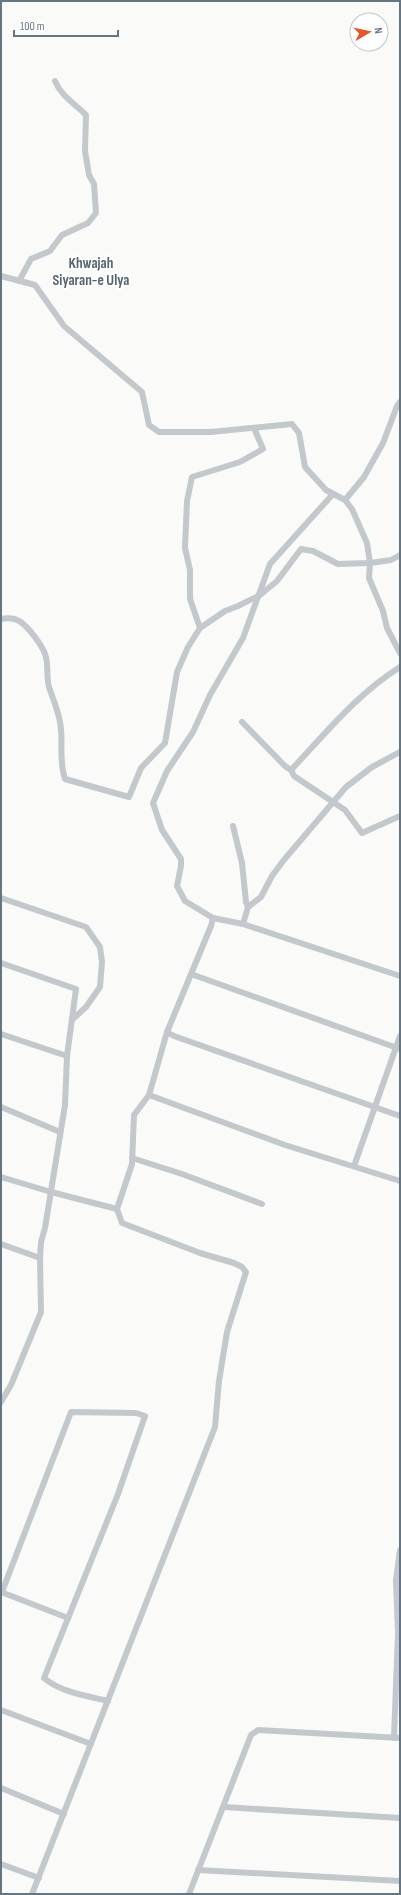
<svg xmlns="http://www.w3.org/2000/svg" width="401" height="1895" viewBox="0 0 401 1895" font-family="'Sofia Sans Condensed',sans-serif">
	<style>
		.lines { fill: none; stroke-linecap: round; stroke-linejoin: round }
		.minor { stroke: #c3c8cc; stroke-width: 6 }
		.labels { text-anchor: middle; stroke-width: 4; stroke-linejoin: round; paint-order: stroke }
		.quarter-label { font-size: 15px; font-weight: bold; fill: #57646e; stroke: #fff }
	</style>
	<rect width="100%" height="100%" fill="#fafaf8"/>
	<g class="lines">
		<!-- minor -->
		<g class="minor">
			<path d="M1 276 35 285 64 326 142 392 149 425 159 432H211L292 424 299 433 305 467 326 490 345 500 352 509 367 543 370 563 369 578 383 611 387 628 400 653"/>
			<path d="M19 281 31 259 50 251 62 235 88 223 96 213 94 184 89 175 85 151 86 115C75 104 61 96 55 81"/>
			<path d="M333 494 270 564 243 638 210 695 193 732 167 771 153 803 162 830 181 859V866L177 886 185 901 213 918 243 924 400 976"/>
			<path d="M345 500 364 477 383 443 397 406 400 402"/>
			<path d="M1 619C6 618 14 618 19 621 27 625 42 645 45 654 49 664 46 677 49 687 53 699 58 710 60 722 64 742 58 758 65 779L129 797 141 768 165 743 177 672 188 647 200 628 225 611 238 606 260 595 277 581 301 549 313 551 338 564 370 563 391 560 400 555"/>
			<path d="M200 628 190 599V570L185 548 187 501 192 477 240 462 263 449 254 428"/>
			<path d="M242 722 285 766 291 770 294 776 345 810 362 833 400 816"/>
			<path d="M291 770C325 734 358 693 400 667"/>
			<path d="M233 826 242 863 246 902 248 907 243 924"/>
			<path d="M1 898 86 927 100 947 102 962 100 987 86 1007 73 1019"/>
			<path d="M248 907 261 897 272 876 283 861 346 787 372 767 400 752"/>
			<path d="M1 963 76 989 67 1056 65 1105 45 1228 41 1242 40 1258 41 1312 11 1385 1 1402"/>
			<path d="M191 974 400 1049"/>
			<path d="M167 1032 174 1036 400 1116"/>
			<path d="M1 1034 67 1056"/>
			<path d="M149 1095 285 1145 400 1181"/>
			<path d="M1 1107 60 1132"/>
			<path d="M132 1158 182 1174 262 1204"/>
			<path d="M354 1166 400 1036"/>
			<path d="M1 1177 51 1192 117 1209"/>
			<path d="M1 1244 40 1258"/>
			<path d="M1 1592 68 1618"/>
			<path d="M2 1592 71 1412 136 1413 145 1416 118 1494 44 1678C60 1692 87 1696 108 1701"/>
			<path d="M1 1710 91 1744"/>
			<path d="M394 1738 398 1633 396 1580 400 1550"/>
			<path d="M1 1788 64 1814"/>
			<path d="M224 1807 400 1818"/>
			<path d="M1 1864 39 1878"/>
			<path d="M198 1870 400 1881"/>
			<path d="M32 1894 215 1427 219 1381 227 1332 246 1272 242 1267 234 1263 200 1253 122 1223 117 1209 132 1164 134 1115 149 1095 167 1032 211 926 213 918"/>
			<path d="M189 1894 251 1735 258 1730 400 1738"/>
		</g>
	</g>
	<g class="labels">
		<!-- quarter labels -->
		<g class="quarter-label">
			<text x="91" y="268">Khwajah<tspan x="91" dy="17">Siyaran-e Ulya</tspan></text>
		</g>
	</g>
	<!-- border -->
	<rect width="401" height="1895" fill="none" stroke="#657683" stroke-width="4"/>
	<!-- north arrow -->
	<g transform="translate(369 32) rotate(81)"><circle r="19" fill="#ffffff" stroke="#c1c8cd"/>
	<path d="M0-3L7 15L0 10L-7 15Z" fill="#e4572e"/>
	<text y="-6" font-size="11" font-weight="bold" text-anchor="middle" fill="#657683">N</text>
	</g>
	<!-- scale -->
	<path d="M14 30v6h104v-6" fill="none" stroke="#657683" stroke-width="2"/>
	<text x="20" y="30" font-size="12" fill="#657683" stroke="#ffffff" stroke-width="3" paint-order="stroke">100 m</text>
</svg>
